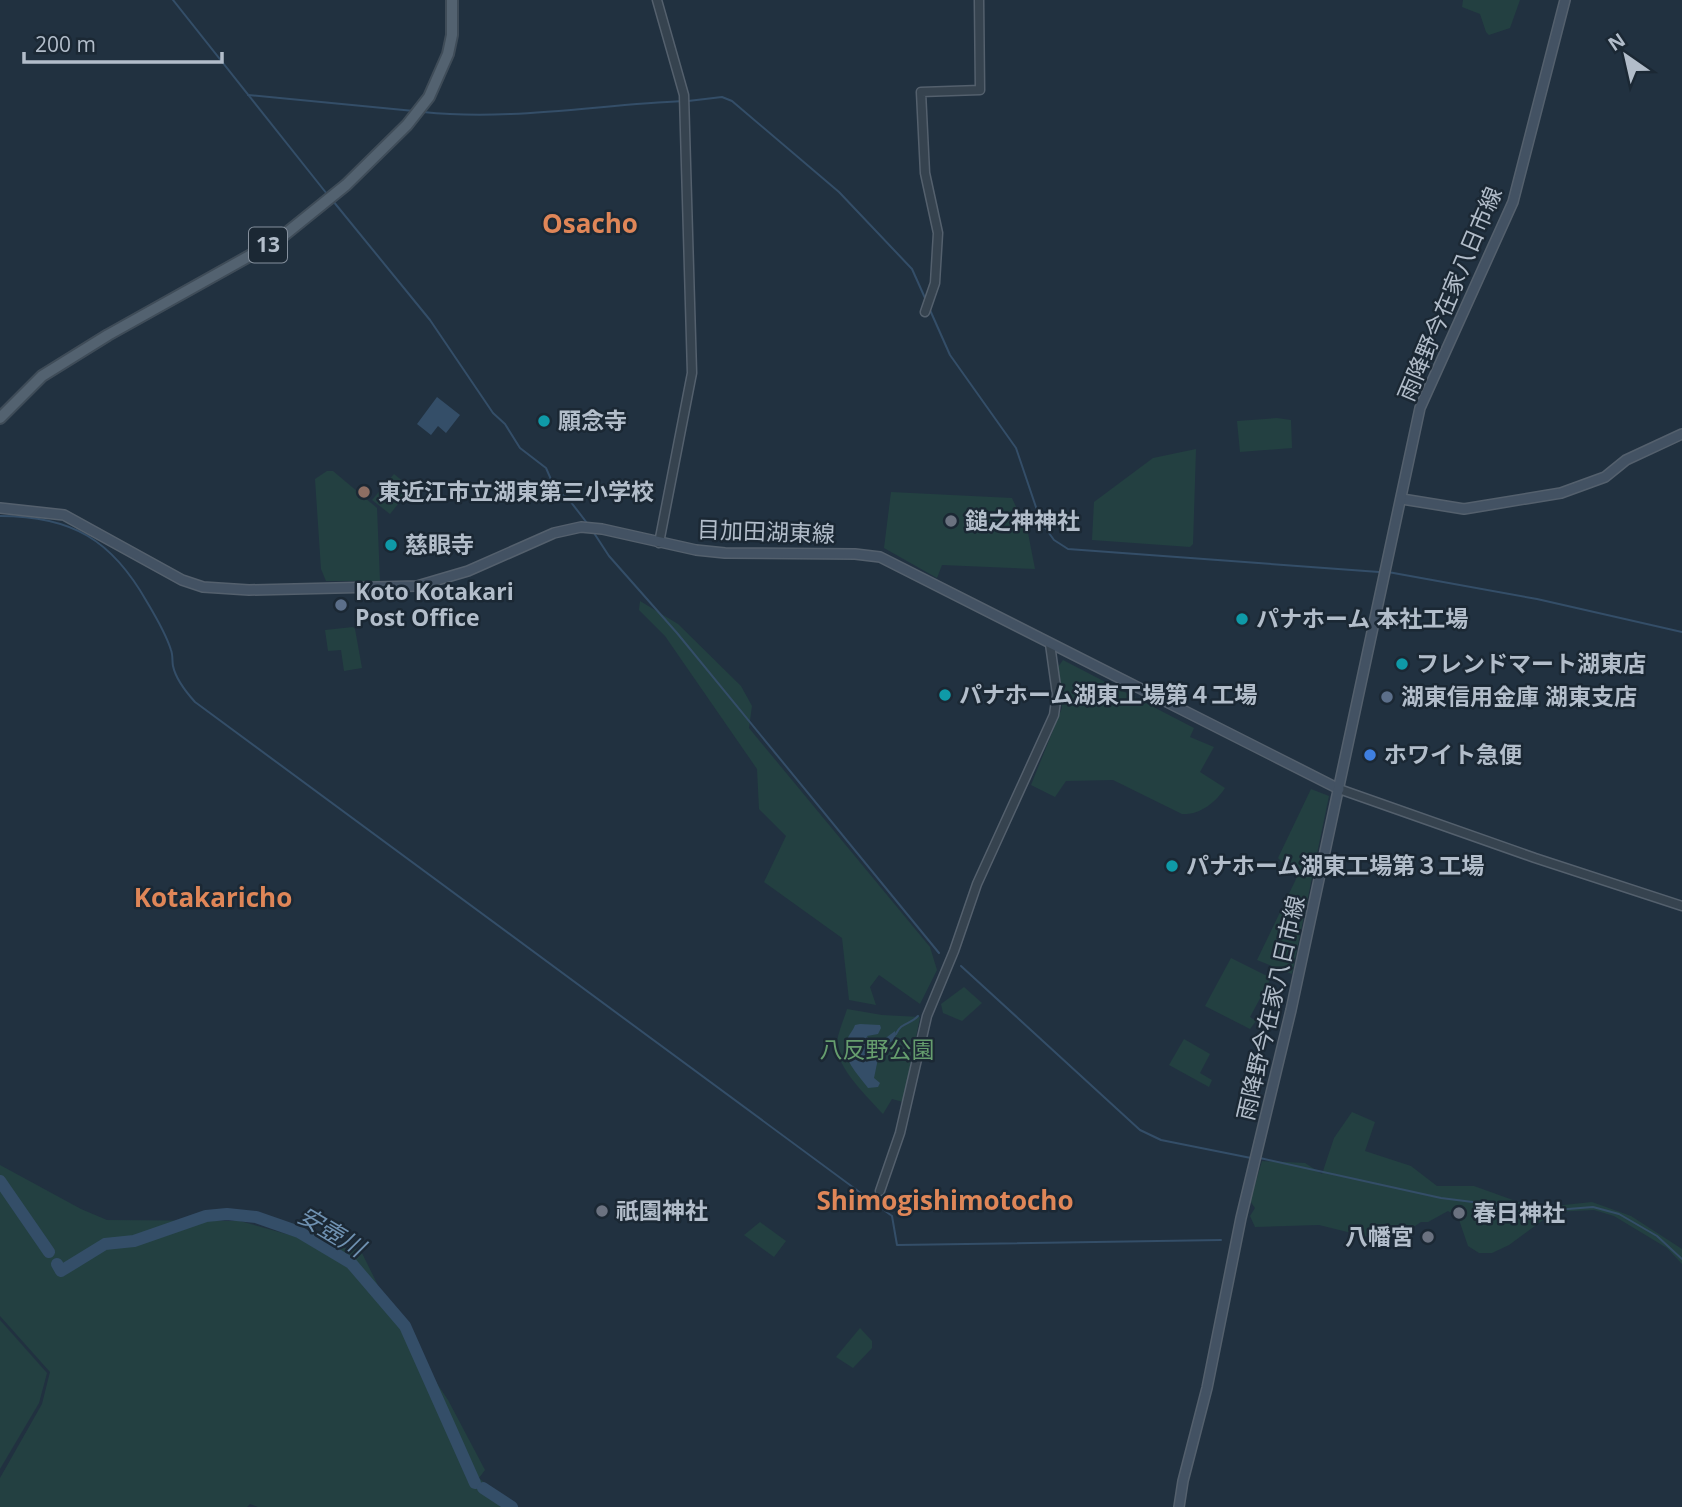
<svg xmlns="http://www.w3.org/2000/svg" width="1682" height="1507" viewBox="0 0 1682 1507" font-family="'Open Sans','Noto Sans JP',sans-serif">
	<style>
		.green { fill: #234041 }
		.water { fill: #344e68 }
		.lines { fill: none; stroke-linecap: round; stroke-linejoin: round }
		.stream { stroke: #344e68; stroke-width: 2 }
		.river { stroke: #344e68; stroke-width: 12 }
		.tertiary-casing { stroke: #54606d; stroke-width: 11 }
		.secondary-casing { stroke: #54606d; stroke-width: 12 }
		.primary-casing { stroke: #3f4c58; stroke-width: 14 }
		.tertiary { stroke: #36434f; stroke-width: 8 }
		.secondary { stroke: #435263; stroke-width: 9 }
		.primary { stroke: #536270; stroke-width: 10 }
		.culture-dot { fill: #0f9aa8; stroke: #1b2834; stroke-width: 2.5 }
		.education-dot { fill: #8d6e63; stroke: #1b2834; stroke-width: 2.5 }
		.worship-dot { fill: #6b7280; stroke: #1b2834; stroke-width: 2.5 }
		.service-dot { fill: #5c6f8a; stroke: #1b2834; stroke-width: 2.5 }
		.shop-dot { fill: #3f7fe0; stroke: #1b2834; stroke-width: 2.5 }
		.labels { text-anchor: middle; stroke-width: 5; stroke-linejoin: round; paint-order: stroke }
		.shield { fill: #1b2834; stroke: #85909d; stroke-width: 2 }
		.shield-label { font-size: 21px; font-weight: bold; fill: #b2bdca }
		.street-label { font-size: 23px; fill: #b2bdca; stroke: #1b2834 }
		.poi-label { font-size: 23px; font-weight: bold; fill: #b2bdca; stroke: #1b2834; text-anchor: start }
		.park-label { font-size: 23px; fill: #669e6e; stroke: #1b2834 }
		.water-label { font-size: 24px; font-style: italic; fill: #6f91b1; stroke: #1b2834 }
		.quarter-label { font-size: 26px; font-weight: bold; fill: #df8658; stroke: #1b2834 }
	</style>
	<rect width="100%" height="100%" fill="#213140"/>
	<!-- green -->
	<g class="green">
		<path d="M1463 0H1520L1510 28 1489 35 1486 32 1480 14 1462 7Z"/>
		<path d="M1277 418 1291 420 1292 448 1240 452 1237 421Z"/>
		<path d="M1196 449 1193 544 1190 547 1092 540 1094 502 1153 458Z"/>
		<path d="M327 471H333L377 508 380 581H326L321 569 315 479Z"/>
		<path d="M394 474 411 488 390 514 372 500Z"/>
		<path d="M891 492 1012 498 1028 533 1035 569 942 565 937 578 884 548Z"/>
		<path d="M640 601 678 624 741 686 752 706 749 728 930 947 937 970 920 1004 879 975 870 987 876 1005 849 1000 842 938 764 882 786 836 759 809 757 769 665 636 639 610Z"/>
		<path d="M353 627 355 629 362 668 344 671 341 650 328 651 325 630Z"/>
		<path d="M1063 660 1194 728 1190 737 1214 747 1200 772 1225 788C1215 803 1200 815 1182 814L1113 780 1066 781 1055 797 1031 785 1062 708 1058 667Z"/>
		<path d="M1311 789 1329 796 1292 974 1257 960 1297 877 1278 858Z"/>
		<path d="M1231 958 1271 978 1250 1017 1256 1021 1250 1029 1205 1006Z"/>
		<path d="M964 987 982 1003 962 1021 943 1013 941 1004Z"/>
		<path d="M847 1009 882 1015 920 1017 903 1102 892 1099 883 1114C868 1097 833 1065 837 1041 839 1030 844 1019 847 1009Z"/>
		<path d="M1184 1039 1210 1054 1200 1073 1212 1080 1209 1087 1169 1065Z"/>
		<path d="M1352 1112 1375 1122 1365 1151 1411 1166 1437 1186H1474L1535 1208 1592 1202 1631 1216 1682 1249V1264L1667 1248 1614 1216 1594 1210 1554 1212 1509 1245 1492 1253H1479L1468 1246 1458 1217 1448 1211 1428 1222H1421L1415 1226 1368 1237 1319 1225 1255 1227 1250 1216 1255 1208 1250 1201 1262 1161 1305 1163 1322 1174 1334 1138Z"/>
		<path d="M0 1165 81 1209 107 1220 240 1221 333 1247 360 1249 396 1322 448 1400 485 1470 479 1478 513 1507H258L250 1504 247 1507H0V1478L42 1404 50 1372 0 1316Z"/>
		<path d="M760 1222 786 1241 774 1257 744 1235Z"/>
		<path d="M0 1320 47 1373 39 1403 0 1469Z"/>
		<path d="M860 1328 872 1341V1348L853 1368 836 1357Z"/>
	</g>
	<!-- water -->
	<g class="water">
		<path d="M437 397 460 415 446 433 438 426 431 435 417 424Z"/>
		<path d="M860 1024 880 1025 881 1028 878 1034 867 1036 872 1045 875 1046 895 1031 896 1035 893 1041 883 1045 880 1049 874 1078 880 1083 878 1087 868 1088C858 1074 841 1059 847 1040 849 1034 853 1031 855 1025Z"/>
	</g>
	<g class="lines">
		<!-- stream -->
		<g class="stream">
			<path d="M173 0 327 194"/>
			<path d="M248 95 414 111"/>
			<path d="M688 101 722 97 732 101 839 192 912 269 925 298"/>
			<path d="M423 112C510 121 596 105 683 101"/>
			<path d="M333 201 430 320 493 413 505 424 520 448 546 468 557 493 567 497 587 523"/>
			<path d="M930 310 950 355 1016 448 1041 522 1054 540 1068 549 1379 572"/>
			<path d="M0 516C72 516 112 540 147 602 156 617 166 634 171 650 173 655 172 661 173 666 176 680 186 692 195 702L892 1216 897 1245 1221 1240"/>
			<path d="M594 533 609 556 677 633 939 953"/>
			<path d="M1388 572 1537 599 1682 632"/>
			<path d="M961 966 1140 1130 1161 1140 1251 1158"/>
			<path d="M896 1034C901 1022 910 1025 918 1016"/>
			<path d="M1260 1158 1441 1198 1543 1211 1593 1207 1619 1214 1657 1236 1682 1259"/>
		</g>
		<!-- river -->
		<g class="river">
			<path d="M0 1181 49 1252"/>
			<path d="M57 1264 61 1271 105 1244 134 1241 206 1216 227 1214 256 1217 299 1232 351 1263 405 1326 475 1483"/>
			<path d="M483 1488 512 1507"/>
		</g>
		<defs>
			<g id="tertiary">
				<path d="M657 0 684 95 692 373 659 543"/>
				<path d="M925 312 935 283 938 233 925 173 921 92 980 90 979 0"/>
				<path d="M1339 789 1535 858 1682 906"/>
				<path d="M880 1191 900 1133 927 1016 954 951 977 884 1054 715 1057 694 1050 644"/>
			</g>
			<g id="secondary">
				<path d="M1402 499 1464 509 1561 493 1605 477 1626 460 1682 434"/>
				<path d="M0 508 64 515 182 580 203 587 249 590 417 586 468 571 554 533 581 527 602 529 696 550 725 553 855 554 880 557 1339 789"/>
				<path d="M1179 1507 1183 1481 1207 1388 1241 1218 1291 1010 1420 408 1513 202 1565 0"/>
			</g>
			<path id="primary" d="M0 418 42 376 108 335 278 240 346 185 407 125 429 97 448 54 452 35V0"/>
		</defs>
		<!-- tertiary casing -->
		<use href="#tertiary" class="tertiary-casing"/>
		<!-- secondary casing -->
		<use href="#secondary" class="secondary-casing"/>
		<!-- primary casing -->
		<use href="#primary" class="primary-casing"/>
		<!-- tertiary -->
		<use href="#tertiary" class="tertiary"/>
		<!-- secondary -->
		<use href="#secondary" class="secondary"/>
		<!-- primary -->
		<use href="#primary" class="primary"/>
	</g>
	<!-- markers -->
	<g class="culture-dot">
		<circle cx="544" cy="421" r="7"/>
		<circle cx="391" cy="545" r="7"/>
		<circle cx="1242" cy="619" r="7"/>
		<circle cx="1402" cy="664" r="7"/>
		<circle cx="945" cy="695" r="7"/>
		<circle cx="1172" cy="866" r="7"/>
	</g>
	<circle class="education-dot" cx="364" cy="492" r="7"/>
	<g class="worship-dot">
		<circle cx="951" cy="521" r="7"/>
		<circle cx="602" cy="1211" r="7"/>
		<circle cx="1459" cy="1213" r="7"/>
		<circle cx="1428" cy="1237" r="7"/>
	</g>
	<g class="service-dot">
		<circle cx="341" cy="605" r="7"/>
		<circle cx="1387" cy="697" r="7"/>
	</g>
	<circle class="shop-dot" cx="1370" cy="755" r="7"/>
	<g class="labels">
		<!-- shield labels -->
		<rect class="shield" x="249" y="227.5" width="38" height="35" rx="5"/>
		<g class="shield-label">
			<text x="268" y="252">13</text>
		</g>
		<!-- street labels -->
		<g class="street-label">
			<text transform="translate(1450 294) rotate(-67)" y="8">雨降野今在家八日市線</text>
			<text transform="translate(766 532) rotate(2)" y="8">目加田湖東線</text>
			<text transform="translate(1271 1008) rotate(-77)" y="8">雨降野今在家八日市線</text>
		</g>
		<!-- poi labels -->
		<g class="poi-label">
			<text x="558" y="429">願念寺</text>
			<text x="378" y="500">東近江市立湖東第三小学校</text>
			<text x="965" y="529">鎚之神神社</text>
			<text x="405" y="553">慈眼寺</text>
			<text x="355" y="600">Koto Kotakari<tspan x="355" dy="26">Post Office</tspan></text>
			<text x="1256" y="627">パナホーム 本社工場</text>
			<text x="1416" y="672">フレンドマート湖東店</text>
			<text x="959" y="703">パナホーム湖東工場第４工場</text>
			<text x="1401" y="705">湖東信用金庫 湖東支店</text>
			<text x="1384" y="763">ホワイト急便</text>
			<text x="1186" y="874">パナホーム湖東工場第３工場</text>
			<text x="616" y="1219">祇園神社</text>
			<text x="1473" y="1221">春日神社</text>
			<text x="1414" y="1245" text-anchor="end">八幡宮</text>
		</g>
		<!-- park labels -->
		<g class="park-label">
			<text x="877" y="1058">八反野公園</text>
		</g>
		<!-- water labels -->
		<g class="water-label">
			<text transform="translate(331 1232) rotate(31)" y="8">安壺川</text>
		</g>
		<!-- quarter labels -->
		<g class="quarter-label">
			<text x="590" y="233">Osacho</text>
			<text x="213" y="907">Kotakaricho</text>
			<text x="945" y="1210">Shimogishimotocho</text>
		</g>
	</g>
	<!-- north arrow -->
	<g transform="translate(1626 56) rotate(326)" stroke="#1b2834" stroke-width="5" paint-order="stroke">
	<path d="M0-5L12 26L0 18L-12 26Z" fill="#b2bdca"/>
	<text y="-10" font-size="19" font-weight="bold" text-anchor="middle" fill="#b2bdca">N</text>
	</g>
	<!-- scale -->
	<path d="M24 52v10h198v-10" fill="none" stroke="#b2bdca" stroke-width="3.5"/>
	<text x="35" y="52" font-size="21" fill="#b2bdca" stroke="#1b2834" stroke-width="5" paint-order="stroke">200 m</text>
</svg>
